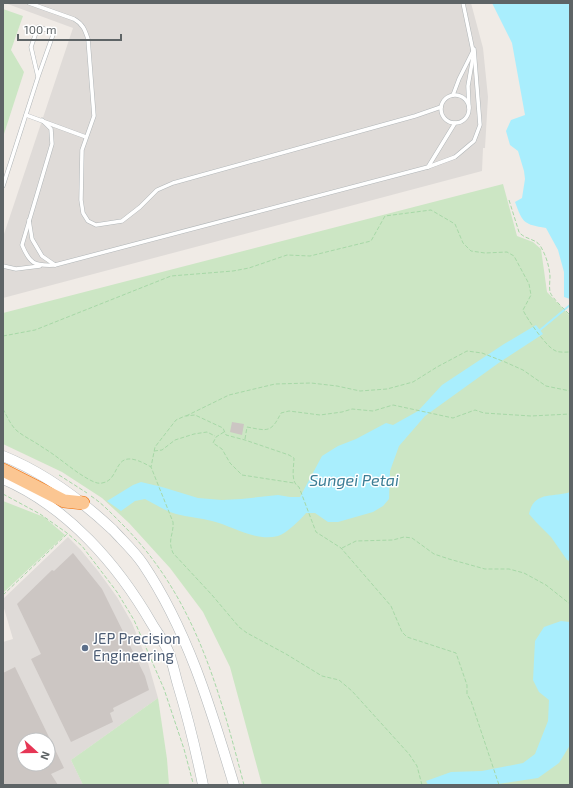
<svg xmlns="http://www.w3.org/2000/svg" width="573" height="788" viewBox="0 0 573 788" font-family="'Exo 2',sans-serif">
	<style>
		.industrial { fill: #dfdbd8; fill-rule: evenodd }
		.green { fill: #cce6c4 }
		.water { fill: #a9eefd }
		.lines { fill: none; stroke-linecap: round; stroke-linejoin: round }
		.stream { stroke: #a9eefd; stroke-width: 2 }
		.building { fill: #ccc6c3; fill-rule: evenodd }
		.service-casing { stroke: #b1b6b8; stroke-width: 4.5 }
		.secondary-casing { stroke: #b1b6b8; stroke-width: 11 }
		.motorway-casing { stroke: #f16b05; stroke-width: 14 }
		.path { stroke: #a7d8a7; stroke-width: 1; stroke-dasharray: 4 2; stroke-linecap: butt }
		.service { stroke: #fff; stroke-width: 3.5 }
		.secondary { stroke: #fff; stroke-width: 10 }
		.motorway { stroke: #fbc692; stroke-width: 13 }
		.service-dot { fill: #5c6f8a; stroke: #fff; stroke-width: 1.5 }
		.labels { text-anchor: middle; stroke-width: 3; stroke-linejoin: round; paint-order: stroke }
		.service-label { font-size: 15px; fill: #4e5e75; stroke: #fff; text-anchor: start }
		.water-label { font-size: 16px; font-style: italic; fill: #3c7e96; stroke: #fff }
	</style>
	<rect width="100%" height="100%" fill="#f0ebe6"/>
	<!-- industrial -->
	<g class="industrial">
		<path d="M5 3H471L483 48 488 97 485 148H483L482 171 3 298V237L73 28Z"/>
		<path d="M68 537 80 549 98 571 117 597 132 623 148 663 158 698 71 760 83 785H3V642L13 639 3 605V599ZM24 740H48V764H24Z"/>
	</g>
	<!-- green -->
	<g class="green">
		<path d="M3 9 23 16 11 50 24 72 3 137Z"/>
		<path d="M503 184 517 236 533 242 541 249 547 292 570 316V785H262L230 667 203 612 170 568 129 523 102 498 62 472 3 444V313Z"/>
		<path d="M3 501 44 517 65 535 3 593Z"/>
		<path d="M158 698 167 759 169 785H83L71 760Z"/>
	</g>
	<!-- water -->
	<g class="water">
		<path d="M492 3H570V299L564 297V272L558 250 546 228C524 224 523 224 515 202L522 198 525 179 524 171 518 151 510 145 506 131 511 120 525 115 512 43Z"/>
		<path d="M536 325 543 334 500 362 425 416 399 446 390 471 389 499 383 506 373 512 338 522H328L315 513H306C300 520 287 533 278 536 255 542 233 526 212 521 200 518 188 517 176 514 165 511 155 504 145 499L135 501 121 511 107 501 133 485 141 482 162 487 198 498 222 500 241 499 278 495 290 497H300L322 456 338 446 356 439 386 423 393 425 418 411 442 385 504 344Z"/>
		<path d="M570 492V561L567 560 551 537 536 522 529 514C534 490 554 498 570 492Z"/>
		<path d="M561 621 570 622V745L559 763 538 778 491 785H428L426 781 451 772 482 771 523 763 535 754 548 721 549 700 539 692 533 680 535 641 544 627Z"/>
	</g>
	<g class="lines">
		<!-- stream -->
		<path class="stream" d="M540 330 570 305"/>
	</g>
	<!-- building -->
	<g class="building">
		<path d="M232 422 244 424 242 435 230 432Z"/>
		<path d="M73 553 102 589 145 676 149 690 113 708 114 711 110 713 113 722 71 742 31 659 41 654 17 604 52 570 54 571Z"/>
		<path d="M15 667 64 768 51 774 58 785H3V673ZM24 740H48V764H24Z"/>
	</g>
	<g class="lines">
		<defs>
			<g id="service">
				<path d="M29 3 74 19C83 24 85 30 88 39L94 116 82 150 81 200 83 213 88 221 96 225 122 221 140 207 157 190 173 183 415 116 441 107"/>
				<path d="M463 3 473 51"/>
				<circle cx="455" cy="109" r="14"/>
				<path d="M469 108 468 86 473 57"/>
				<path d="M26 115 86 137"/>
				<path d="M42 120 51 129 52 144 22 245C30 264 34 266 55 265L428 167 455 157 474 141 480 125 474 49 459 79 453 95"/>
				<path d="M428 167 455 123"/>
				<path d="M3 186 38 77 54 32 38 27 31 47 38 77"/>
				<path d="M29 220 32 239 42 256 55 265"/>
				<path d="M3 266 16 269 40 266"/>
			</g>
			<g id="secondary">
				<path d="M3 456C45 473 80 499 113 530 123 541 135 552 143 564 188 631 211 709 234 785"/>
				<path d="M3 479C68 507 118 565 152 624 158 634 165 643 169 653 173 664 175 675 178 685 188 718 196 751 203 785"/>
			</g>
			<path id="motorway" d="M3 470 64 501 83 503"/>
		</defs>
		<!-- service casing -->
		<use href="#service" class="service-casing"/>
		<!-- secondary casing -->
		<use href="#secondary" class="secondary-casing"/>
		<!-- motorway casing -->
		<use href="#motorway" class="motorway-casing"/>
		<!-- path -->
		<g class="path">
			<path d="M509 200 519 232C525 240 536 238 541 247 546 256 549 265 550 276 550 281 549 287 550 292 552 298 565 310 570 315"/>
			<path d="M3 336 35 330 171 276 233 271 249 268 287 255 310 256 371 241 385 216 431 210 455 224 463 243 471 251 485 253 507 252 514 256 529 284 531 295 523 310C527 319 546 346 554 350 558 353 565 352 570 352"/>
			<path d="M3 409C7 416 10 424 16 430 24 437 34 441 42 447 59 457 73 471 90 480 94 482 98 484 102 483 123 480 110 443 151 467"/>
			<path d="M186 416 229 395 275 384 311 383 337 386 360 391 387 389 413 382 437 367 467 351 482 353 505 362 523 370 546 386 570 391"/>
			<path d="M224 432 216 437 213 443 222 449 230 463 242 475 294 483"/>
			<path d="M245 439 247 427C268 431 271 433 281 413L289 411 320 415 342 412 352 409 373 411 393 405 453 418 475 410 484 413 531 416 570 414"/>
			<path d="M154 451 162 450 175 440 194 434 207 432 215 436"/>
			<path d="M59 475 87 493"/>
			<path d="M3 494 40 514 67 533 82 546 117 592 134 620 164 689 184 749 193 783"/>
			<path d="M91 496C103 504 112 514 122 524 195 597 219 689 244 785"/>
			<path d="M342 548 356 541 393 540 404 537 412 538 434 554 449 559 485 569H509L524 573 546 585 570 604"/>
			<path d="M3 595 67 534"/>
			<path d="M422 785 417 766 409 754 352 691 339 680 322 676 286 654 247 633 239 627 212 595 173 553C167 539 174 535 173 522L151 467 155 447 176 420 185 416 195 415 223 428 226 435 245 440 289 455 294 458C294 467 290 482 299 487L316 532 341 548 391 606 402 632 407 637 456 653 467 685V694L471 701 499 785"/>
		</g>
		<!-- service -->
		<use href="#service" class="service"/>
		<!-- secondary -->
		<use href="#secondary" class="secondary"/>
		<!-- motorway -->
		<use href="#motorway" class="motorway"/>
	</g>
	<!-- markers -->
	<circle class="service-dot" cx="85" cy="648" r="4"/>
	<g class="labels">
		<!-- service labels -->
		<g class="service-label">
			<text x="93" y="644">JEP Precision<tspan x="93" dy="17">Engineering</tspan></text>
		</g>
		<!-- water labels -->
		<g class="water-label">
			<text x="354" y="486">Sungei Petai</text>
		</g>
	</g>
	<!-- border -->
	<rect width="573" height="788" fill="none" stroke="#5e6466" stroke-width="8"/>
	<!-- north arrow -->
	<g transform="translate(36 752) rotate(111)"><circle r="19" fill="#ffffff" stroke="#bfc1c2"/>
	<path d="M0-3L7 15L0 10L-7 15Z" fill="#e63655"/>
	<text y="-6" font-size="11" font-weight="bold" text-anchor="middle" fill="#5e6466">N</text>
	</g>
	<!-- scale -->
	<path d="M18 34v6h103v-6" fill="none" stroke="#5e6466" stroke-width="2"/>
	<text x="24" y="34" font-size="12" fill="#5e6466" stroke="#ffffff" stroke-width="3" paint-order="stroke">100 m</text>
</svg>
